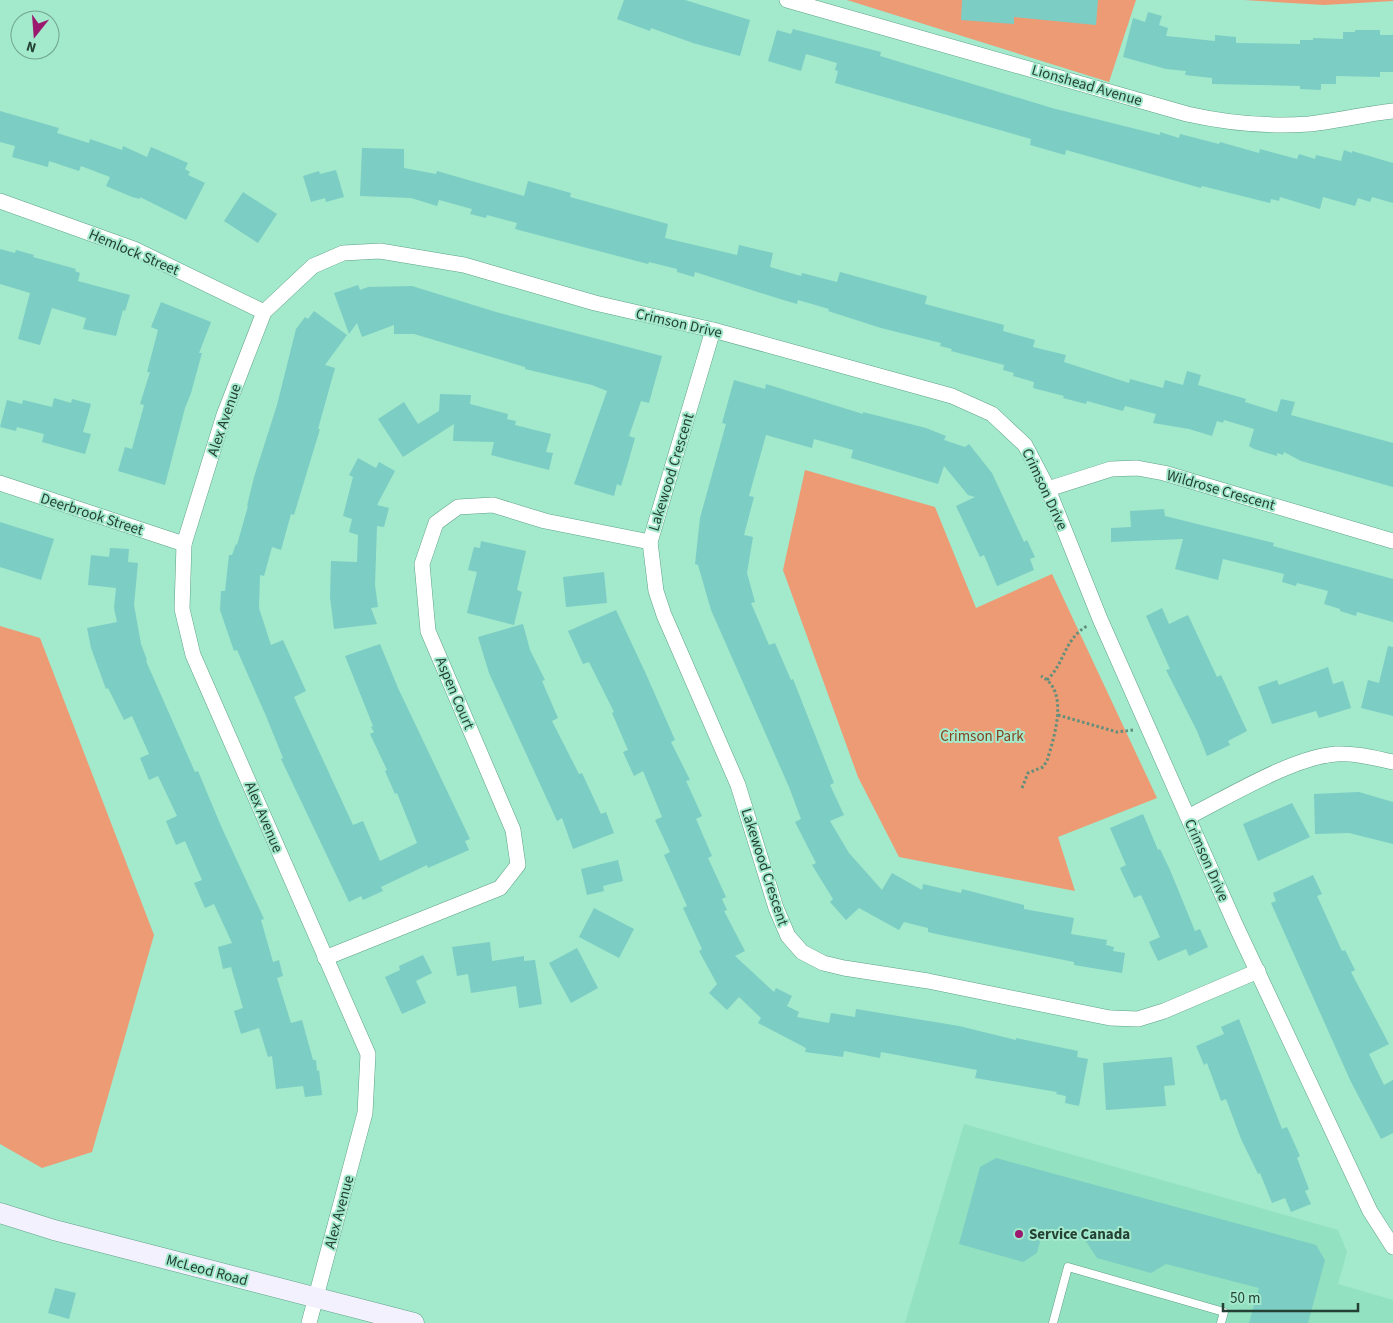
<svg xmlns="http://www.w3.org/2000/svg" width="1393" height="1323" viewBox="0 0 1393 1323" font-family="'Source Sans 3',sans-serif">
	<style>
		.built { fill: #92e1c0 }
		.green { fill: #ec9b74 }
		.building { fill: #7ccdc4 }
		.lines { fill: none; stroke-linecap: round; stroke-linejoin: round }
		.service-casing { stroke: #5ea287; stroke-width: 9 }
		.minor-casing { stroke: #5ea287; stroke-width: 16 }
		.secondary-casing { stroke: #5ea287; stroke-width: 21 }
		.path { stroke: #608f7c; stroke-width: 3; stroke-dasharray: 2.5 2.5; stroke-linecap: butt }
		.service { stroke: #fff; stroke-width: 8 }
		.minor { stroke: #fff; stroke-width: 15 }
		.secondary { stroke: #f2f1fd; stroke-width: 20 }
		.poi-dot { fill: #9b1a6e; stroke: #a3e9cc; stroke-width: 2 }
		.labels { text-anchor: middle; stroke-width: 4; stroke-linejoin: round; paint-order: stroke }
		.street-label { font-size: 15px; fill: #254136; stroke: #a3e9cc }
		.park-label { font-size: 15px; fill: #85421e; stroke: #a3e9cc }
		.poi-label { font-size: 15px; font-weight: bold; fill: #254136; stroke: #a3e9cc; text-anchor: start }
	</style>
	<rect width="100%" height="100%" fill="#a3e9cc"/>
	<!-- built -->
	<path class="built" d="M964 1124 1338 1230 1347 1252 1338 1284 1393 1300V1323H905Z"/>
	<!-- green -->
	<g class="green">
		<path d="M847 0H1136L1109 82Z"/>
		<path d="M1244 0H1393V1L1324 5Z"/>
		<path d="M805 470 935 507 976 608 1052 574 1157 798 1058 837 1075 891 899 857 858 777 783 570Z"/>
		<path d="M0 626 40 638 154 935 92 1152 42 1168 0 1144Z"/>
	</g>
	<!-- building -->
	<g class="building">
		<path d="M624 0H685L750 20 740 56 693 43 651 28 650 31 617 19Z"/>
		<path d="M962 0H1098L1096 25 1014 17V24L961 20Z"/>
		<path d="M1148 12 1162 16 1159 25 1168 28 1166 36 1215 41V35L1236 37V43L1300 44V40H1313V38L1343 39V32H1355V30H1380V35H1393V72H1380V77L1336 76V84H1321V90L1300 89V86L1212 84V78L1185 75 1186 71 1166 69 1123 57 1133 18 1145 22Z"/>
		<path d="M793 29 881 52 880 56 1052 108 1160 135V132L1179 138 1180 134 1219 144 1220 142 1259 153 1260 149 1297 159 1299 154 1315 159 1316 155 1341 161 1344 150 1352 153V151L1393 163V203L1372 197 1370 202 1358 198 1355 206 1323 197 1320 209 1280 197 1279 201 1271 199 1270 203 1202 186 1201 188 1066 150 1065 155 1030 145 1031 139 835 83 838 71 835 70 837 63 806 54 801 71 768 61 777 30 791 34Z"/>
		<path d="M0 111 59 128 57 133 89 143 90 139 122 150 123 146 147 157 151 147 188 163 185 169 190 172 188 175 205 183 186 220 140 197V199L132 197 106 186 110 177 81 166 79 171 49 161 48 167 12 157 15 146 0 142Z"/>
		<path d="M362 148 404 149V168L436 174 437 171 524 196 528 181 571 193 570 197 668 224 665 238 737 255 739 245 773 253 770 267 801 276 802 273 837 282 840 272 927 296 925 304 1004 325 1003 331 1035 340 1033 347 1066 355 1064 362 1129 383 1130 379 1163 388 1165 380 1183 385 1187 371 1201 375 1198 385 1246 399 1245 402 1277 412 1281 399 1295 402 1291 415 1393 443V487L1301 461 1284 452 1283 455 1277 453V456L1254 449 1249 446 1254 429 1224 420 1223 423 1217 421 1212 436 1189 429 1153 423 1156 414 1125 406 1123 411 1087 401 1086 404 1063 398 1064 396 1033 388 1034 382 1013 376 1014 373 1003 370 1004 365 951 351 952 349 940 346 941 343 881 328 828 311 829 309 798 300 797 304 780 299 695 272 694 277 677 272V269L649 262 648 264 515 229 517 223 487 215 486 218 470 214 472 209 439 200 437 206 411 198 360 196Z"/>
		<path d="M336 170 344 197 326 202 325 198 311 202 303 176 319 171 320 174Z"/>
		<path d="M243 192 277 214 258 243 224 221Z"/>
		<path d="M0 249 15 253 16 250 34 255 33 257 76 269 75 271 80 273 78 281 130 295 125 311 123 310 116 336 83 329 86 318 52 308 40 345 18 339 30 293 0 284Z"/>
		<path d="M358 285 360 290 368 287 412 286 496 312 662 356 649 403 641 401 629 436 635 438 628 463 621 486 617 484 614 496 574 484 607 391 592 385 525 369V367L414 334H394V325L362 337 357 323 349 334 334 293Z"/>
		<path d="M161 302 211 322 199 353H202L191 393 185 408 165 485 118 471 125 447 132 449 144 405 140 404 150 372H147L158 330 151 327Z"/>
		<path d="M314 311 347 335 325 365 335 368 318 429H320L294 515 291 514 281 550 272 547 264 576 260 575 259 608 271 645 283 640 306 691 294 697 353 825 363 821 380 861 417 843 397 793 395 794 385 771 387 770 370 734 374 732 371 727 373 726 345 656 380 644 398 688 470 839 465 841 469 850 428 868 427 865 381 887 383 891 363 900 361 896 349 902 281 759 283 758 266 716 237 650 234 651 220 610 221 591H225L229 555H232L236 544 237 545 248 506H247L254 477 277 405 296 329 305 317 308 319Z"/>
		<path d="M734 380 765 389 766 384 863 414V412L926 428 946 436 944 440 965 447 969 444 992 473 1024 542 1027 540 1035 557 1030 559 1034 570 997 586 984 555 980 557 956 506 975 497 968 495 944 466 938 484 851 458 853 450 814 439 812 448 766 435 749 496 754 497 744 535 753 537 747 573 755 602 751 603 769 645 775 643 791 680 793 679 834 783 830 785 844 815 830 821 849 853 882 890 892 873 922 890 923 884 961 893 962 889 1024 905V909L1074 918 1071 934 1107 940 1106 945 1114 947 1113 951 1125 953 1122 973 1074 965V962L941 935 928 932V928L904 922 899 930 859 908 846 920 830 902 833 899 812 865 816 863 795 822 801 819 789 787 711 610 698 565 695 564 700 518 726 424 722 423Z"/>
		<path d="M440 394 471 395 470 404 508 414 507 419 516 421 515 425 551 434 546 452 553 453 549 470 491 455 494 442 453 441 454 424 403 457 378 419 404 402 418 424 439 411Z"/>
		<path d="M54 398 71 403 72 399 91 404 83 432 91 434 85 454 42 442 44 434 17 427 16 431 0 427 7 400 22 404 23 400 52 407Z"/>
		<path d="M358 458 376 468 379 462 395 471 377 505 389 508 384 527 377 526 375 585 378 607 371 608 377 624 334 629 330 597 331 561 357 562 358 535 349 532 352 519 343 516 353 477 349 475Z"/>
		<path d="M1164 509 1165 516 1274 543 1273 546 1393 579V622L1357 612 1356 616 1340 611V609L1324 604 1328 591 1297 583 1296 586 1282 582 1284 574 1223 559 1218 580 1175 569 1183 539 1111 542V528L1131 527 1130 511Z"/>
		<path d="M0 522 54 539 41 580 0 567Z"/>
		<path d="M481 541 526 551 517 590 522 592 514 625 467 613 477 572 468 570 474 547 480 548Z"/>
		<path d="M110 548 129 549 128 562 138 563 134 605 141 644 147 660 146 661 195 772 198 771 221 826 264 919 261 920 273 962 279 960 283 976 277 978 291 1023 302 1020 313 1060H316L317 1071 319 1070 322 1095 305 1097 303 1086 276 1089 272 1056 268 1057 259 1028 241 1034 234 1011 243 1008 231 967 223 969 218 947 232 943 214 904 205 908 194 883 202 880 185 841 176 845 166 821 177 816 158 776 149 780 140 758 149 754 132 716 124 720 108 688 106 689 91 648 87 628 117 622 114 608 116 588 88 585 91 555 109 557Z"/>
		<path d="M604 572 607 603 566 607 563 577Z"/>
		<path d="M1162 608 1169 624 1188 615 1217 677 1221 675 1247 731 1228 741 1230 745 1207 756 1197 731 1166 670 1170 669 1146 616Z"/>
		<path d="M616 610 646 674 675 740 671 742 690 780 686 781 702 816 696 819 712 856 708 858 726 897 722 899 727 910 724 911 745 951 735 956 774 992 776 988 792 996 787 1006 799 1012 797 1017 829 1023 831 1013 855 1017 856 1009 959 1026 1016 1040V1038L1078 1051 1077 1057 1088 1059 1079 1106 1065 1103 1066 1096 1056 1094 1057 1092 975 1078 977 1070 881 1052 880 1058 844 1051 843 1057 805 1052 806 1048 758 1023 761 1018 739 997 727 1010 709 993 717 984 699 951 702 949 683 908 687 906 664 855 670 852 655 820 662 817 643 771 634 776 623 752 628 750 612 713 614 712 589 662 583 664 568 631Z"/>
		<path d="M523 624 530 650 545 680 542 681 558 718 552 721 579 774 582 773 601 814 606 812 614 833 573 849 562 818 557 821 489 673 478 637Z"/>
		<path d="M1388 646 1393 647V716L1361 708 1368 680 1379 683Z"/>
		<path d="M1328 667 1333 684 1343 681 1351 708 1319 718 1316 711 1272 724 1258 687 1277 680 1279 685Z"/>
		<path d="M1359 792 1393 802V844L1349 833 1315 834 1314 794Z"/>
		<path d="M1292 803 1310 837 1258 861 1243 824Z"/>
		<path d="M1143 814 1158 850 1160 849 1170 870 1195 931 1200 929 1208 947 1189 956 1186 949 1158 961 1149 942 1160 937 1141 895 1134 898 1120 868 1126 865 1110 828Z"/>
		<path d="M618 860 623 881 603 886 604 891 587 895 581 869Z"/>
		<path d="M1313 875 1322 894 1317 896 1342 951 1345 950 1355 970 1351 972 1389 1044 1369 1054 1384 1085 1393 1080V1133L1381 1139 1351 1082 1271 903 1276 901 1273 893Z"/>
		<path d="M594 908 634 929 619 958 579 937Z"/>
		<path d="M490 942 492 961 524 956V961L535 960 542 1004 519 1008 516 986 471 993 468 974 457 976 452 947Z"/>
		<path d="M577 948 598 988 571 1003 549 963Z"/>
		<path d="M423 955 432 973 416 981 426 1003 402 1014 385 977 400 970 399 966Z"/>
		<path d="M1239 1019 1282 1129 1287 1127 1300 1156 1297 1158 1309 1189 1305 1191 1311 1204 1291 1212 1285 1198 1272 1203 1260 1173 1258 1174 1241 1139 1226 1099 1221 1101 1207 1063 1204 1065 1196 1046 1224 1034 1221 1027Z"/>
		<path d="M1172 1057 1175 1085 1164 1086 1166 1106 1106 1110 1103 1063Z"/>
		<path d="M996 1158 1316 1245 1325 1260 1308 1323H1249L1259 1288 1166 1264 1151 1273 1097 1258 1085 1240 1043 1230 1037 1253 1023 1262 959 1244 980 1167Z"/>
		<path d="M55 1288 76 1293 69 1319 48 1313Z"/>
	</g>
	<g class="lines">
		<defs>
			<path id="service" d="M1053 1323 1068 1267 1224 1312 1221 1323"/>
			<g id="minor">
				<path d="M787 0 1187 114C1227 123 1267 127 1309 124 1337 121 1365 114 1393 111"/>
				<path d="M0 201 134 249 264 312"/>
				<path d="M713 330 650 542 656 591 664 615 738 785 776 908 788 936 802 952 823 963 844 968 928 981 1110 1018 1138 1019 1164 1011 1258 971"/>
				<path d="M0 483 184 544"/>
				<path d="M1048 489 1111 469 1137 468 1164 473 1393 541"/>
				<path d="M1188 817C1228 797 1293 757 1336 754 1356 753 1374 758 1393 762"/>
				<path d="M325 958 500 888 518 865 513 830 428 631 422 564 436 523 458 507 493 505 545 521 650 542"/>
				<path d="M309 1323 365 1113 368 1054 193 655 182 609 184 544 224 415 264 312 313 266 343 253 380 251 464 265 595 303 713 330 952 396 992 414 1025 445 1048 489 1100 619 1236 926 1370 1211 1393 1247"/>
			</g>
			<path id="secondary" d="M0 1213 54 1230 414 1323"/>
		</defs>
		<!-- service casing -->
		<use href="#service" class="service-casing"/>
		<!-- minor casing -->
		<use href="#minor" class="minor-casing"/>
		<!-- secondary casing -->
		<use href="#secondary" class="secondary-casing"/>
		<!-- path -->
		<g class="path">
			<path d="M1047 680C1065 663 1064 639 1087 626"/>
			<path d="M1058 715 1117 732 1133 730"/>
			<path d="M1022 788 1028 773 1043 767 1047 761C1054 737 1070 691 1041 676"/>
		</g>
		<!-- service -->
		<use href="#service" class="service"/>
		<!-- minor -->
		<use href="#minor" class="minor"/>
		<!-- secondary -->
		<use href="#secondary" class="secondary"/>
	</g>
	<!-- markers -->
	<circle class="poi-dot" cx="1019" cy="1234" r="5"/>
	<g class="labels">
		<!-- street labels -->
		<g class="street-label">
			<text transform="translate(1087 85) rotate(16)" y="5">Lionshead Avenue</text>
			<text transform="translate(134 252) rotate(23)" y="5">Hemlock Street</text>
			<text transform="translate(679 323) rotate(13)" y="5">Crimson Drive</text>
			<text transform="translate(224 420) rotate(-71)" y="5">Alex Avenue</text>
			<text transform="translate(671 472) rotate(-73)" y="5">Lakewood Crescent</text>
			<text transform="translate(1045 489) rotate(65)" y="5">Crimson Drive</text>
			<text transform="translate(1221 490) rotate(16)" y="5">Wildrose Crescent</text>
			<text transform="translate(92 514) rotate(18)" y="5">Deerbrook Street</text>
			<text transform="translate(455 693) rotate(67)" y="5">Aspen Court</text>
			<text transform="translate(264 817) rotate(67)" y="5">Alex Avenue</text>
			<text transform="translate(1207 860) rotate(66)" y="5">Crimson Drive</text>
			<text transform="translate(765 867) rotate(72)" y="5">Lakewood Crescent</text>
			<text transform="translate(339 1212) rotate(-75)" y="5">Alex Avenue</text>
			<text transform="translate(207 1270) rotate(15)" y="5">McLeod Road</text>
		</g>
		<!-- park labels -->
		<g class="park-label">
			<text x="982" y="741">Crimson Park</text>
		</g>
		<!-- poi labels -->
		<g class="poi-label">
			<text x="1029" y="1239">Service Canada</text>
		</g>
	</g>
	<!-- north arrow -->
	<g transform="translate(35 35) rotate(197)"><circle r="24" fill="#a3e9cc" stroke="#71a690"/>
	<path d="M0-4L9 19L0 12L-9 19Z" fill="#9b1a6e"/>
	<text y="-8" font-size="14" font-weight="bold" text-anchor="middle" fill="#254136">N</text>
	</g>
	<!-- scale -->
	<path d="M1223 1303v8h135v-8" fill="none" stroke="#254136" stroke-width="2.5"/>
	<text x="1230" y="1303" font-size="15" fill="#254136" stroke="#a3e9cc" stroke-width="4" paint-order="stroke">50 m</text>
</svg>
